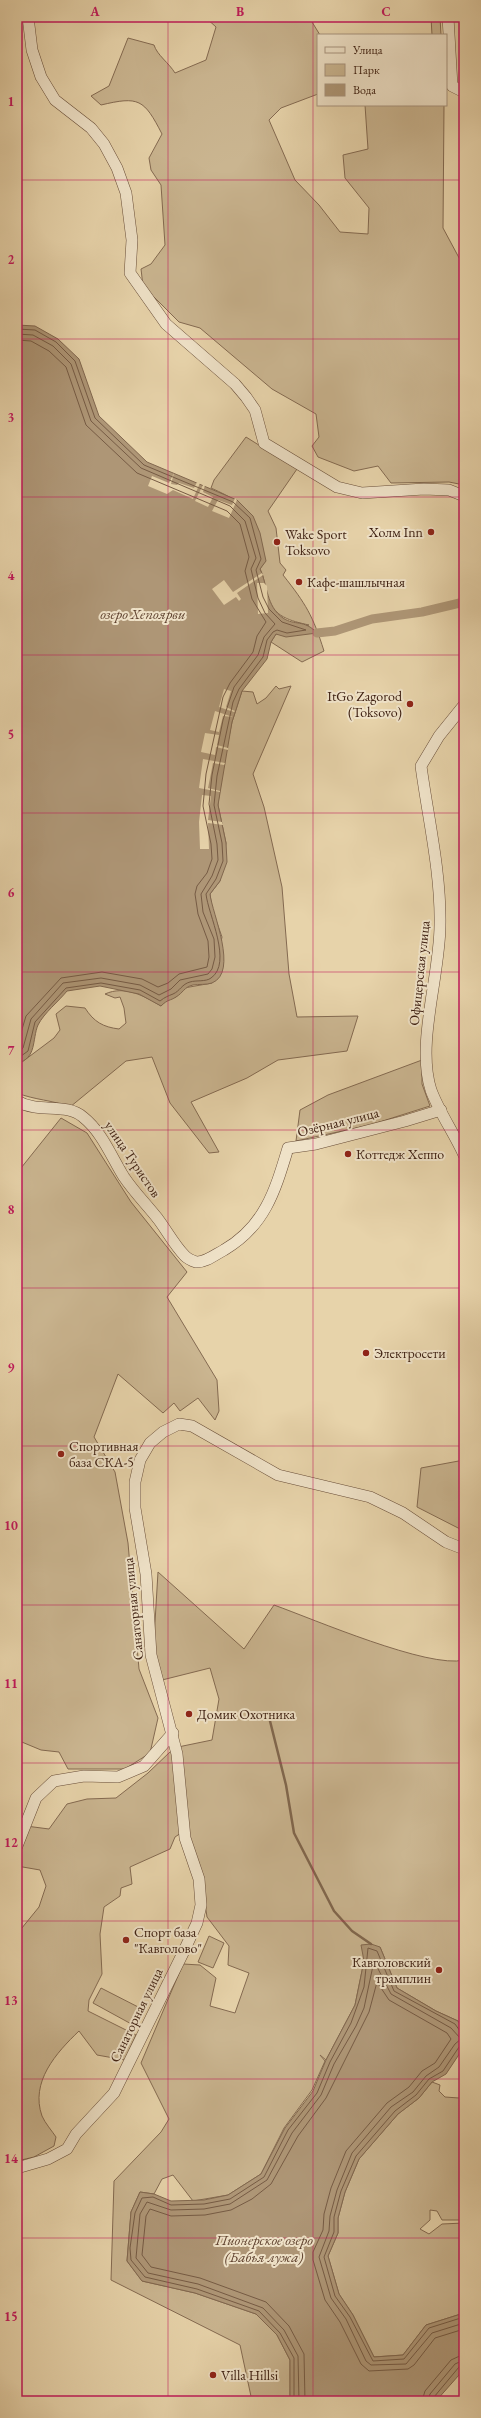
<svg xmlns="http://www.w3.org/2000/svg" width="481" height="2418" viewBox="0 0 481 2418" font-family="'EB Garamond',serif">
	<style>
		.green { fill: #cab590; stroke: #846a51 }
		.water { fill: #ae9676; stroke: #81674e }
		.pier { fill: #e7d3aa }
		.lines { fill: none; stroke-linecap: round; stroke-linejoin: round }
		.shore { stroke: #765b44; stroke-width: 1 }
		.stream { stroke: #81674e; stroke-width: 2.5 }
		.canal { stroke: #ae9676; stroke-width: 9 }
		.minor-casing { stroke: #684d38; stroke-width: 12 }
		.minor { stroke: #efe2c8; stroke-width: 11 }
		.grid { fill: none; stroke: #c2185b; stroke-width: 1; stroke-opacity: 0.55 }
		.poi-dot { fill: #8f2418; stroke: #efe2c8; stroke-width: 1.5 }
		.labels { text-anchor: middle; stroke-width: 4; stroke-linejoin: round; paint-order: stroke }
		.poi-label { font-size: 14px; fill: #3e2012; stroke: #efe2c8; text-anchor: start }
		.street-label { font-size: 14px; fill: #3e2012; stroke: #efe2c8 }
		.water-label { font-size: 15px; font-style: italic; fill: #604330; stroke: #efe2c8 }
		.neatline { fill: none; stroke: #c2185b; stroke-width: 1.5 }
		.grid-label { font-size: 13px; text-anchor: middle; font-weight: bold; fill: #c2185b }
	</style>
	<rect width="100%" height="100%" fill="#e7d3aa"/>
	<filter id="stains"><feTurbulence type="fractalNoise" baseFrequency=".005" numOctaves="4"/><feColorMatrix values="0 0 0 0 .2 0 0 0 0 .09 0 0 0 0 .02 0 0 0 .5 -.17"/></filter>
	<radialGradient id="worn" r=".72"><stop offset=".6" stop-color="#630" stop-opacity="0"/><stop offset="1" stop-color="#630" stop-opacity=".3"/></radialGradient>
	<!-- green -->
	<g class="green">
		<path d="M205 17H309L320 35H318V94L281 108 269 120 295 180 319 205 340 232 368 234 369 208 345 178 343 155 368 149 365 105H444L443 228 464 267V485L449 482 391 483 378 466 354 471 318 457 312 446 319 437 316 414 272 389 200 328 179 322 143 286 141 269 151 264 165 245 161 185 151 170 149 158 162 134C144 99 139 96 101 105L91 96 109 86 128 38 154 45C157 55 169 63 175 73L206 60 216 27Z"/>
		<path d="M431 17H440L441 35H432Z"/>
		<path d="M246 437 297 469 268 511 276 528 280 563 286 570 283 575C306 604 313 616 324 651L302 662 271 642 276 634 309 625C291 621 273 617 267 596 264 587 265 578 260 569L265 561C256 517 254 507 211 488L214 480Z"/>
		<path d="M276 686 279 689 291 686 253 774 264 807 282 887 289 974 297 1017 358 1016 347 1051 278 1060 247 1078 191 1102 219 1152 209 1153 170 1103 152 1057 126 1061 70 1107C52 1100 35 1100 17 1093V1063L22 1062 54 1038 60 1030 56 1014 66 1006 85 1008C94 1022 103 1027 119 1029L126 1023 124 1008 120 997 115 998 105 994C125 985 144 996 161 1006L168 999 176 997 184 988 212 983 222 937 212 909 210 894 220 881 226 843 218 805 221 776 232 722 242 691 253 692 257 704 266 698Z"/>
		<path d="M422 1060V1084L430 1106 370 1125 296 1141 300 1110 328 1095Z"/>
		<path d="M61 1118 87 1133 131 1202 187 1272 167 1297 217 1380 219 1411 215 1420 198 1398 180 1411 174 1403 163 1413 118 1374 94 1437 115 1472 128 1543 139 1669 158 1718 150 1753 125 1769H68L59 1752 41 1750 17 1740V1173Z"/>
		<path d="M464 1460V1531L417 1507 421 1468Z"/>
		<path d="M158 1572 244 1649 274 1605C313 1619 429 1669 464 1660V2031L458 2021 436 2011 397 1988 380 1947 364 1961 355 2005 326 2060 320 2055 325 2061 312 2090 284 2128 261 2174 228 2195 193 2201 173 2175 162 2179 154 2194 140 2192 131 2212 127 2261 142 2281 195 2293 256 2314 277 2335 290 2360V2401H252L240 2345 111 2280 114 2181 161 2132 169 2119 141 2063 183 1964 200 1965 216 1978 210 2006 235 2013 249 1973 228 1965 229 1946 207 1917 200 1869 189 1849 178 1747 212 1740 219 1699 210 1668 162 1680 153 1656Z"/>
		<path d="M171 1751 174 1752 181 1833 175 1837 170 1849 130 1867 132 1884 121 1888 120 1896 104 1907 100 1934 102 1974 89 2000 88 2011 136 2035 125 2060 97 2055 79 2031C56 2053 30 2082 42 2116 45 2123 52 2131 56 2137L54 2146 34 2157 17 2161V1934L39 1907 46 1886 40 1870 17 1866V1851L26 1826 49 1829 67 1804 87 1799 116 1798 148 1773Z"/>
		<path d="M209 1936 224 1943 213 1968 198 1962Z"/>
		<path d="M101 1988 144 2010 135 2026 93 2003Z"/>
		<path d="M432 2082 440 2085 439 2091 445 2097 459 2098 464 2103V2216L461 2220H442L437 2211 430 2210V2220L420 2229 429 2234 442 2224 464 2223V2313L426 2325 403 2355 374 2357 353 2315 339 2294 328 2256 338 2233V2218L345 2192 359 2159 398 2114 419 2098Z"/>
	</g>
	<!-- water -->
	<g class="water">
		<path d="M17 325 35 326 58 339 79 359 99 416 147 462 237 500 253 516 260 533 266 561 260 569C268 586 266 606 283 618 295 626 304 619 317 633L286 637 276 634 271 642 267 659 242 691 232 722 218 805 226 843 227 862 220 881 210 894C212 913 239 972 212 983 206 985 199 984 193 985 184 987 183 993 176 997 170 1001 168 999 161 1006L139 994 100 986 67 991C59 1001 44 1013 38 1025 32 1039 37 1059 17 1063Z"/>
		<path d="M371 1944 380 1947 397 1988 436 2011 458 2021 464 2031V2047L446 2074 432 2082 419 2098 398 2114 359 2159 345 2192 338 2218V2233L328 2256 339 2294 353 2315 374 2357 403 2355 426 2325 464 2313V2366L459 2375 436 2401H290V2360L277 2335 256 2314 195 2293 142 2281 127 2261 131 2212 140 2192 154 2194 171 2201 204 2200 228 2195 261 2174 285 2128 313 2091 326 2060 355 2005 364 1961 361 1945Z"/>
	</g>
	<!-- pier -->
	<g class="pier">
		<path d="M174 473 171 484 177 485 179 483 194 488 197 482 200 483 193 499 173 490 167 494 148 486 152 476 169 483Z"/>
		<path d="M203 485H205L203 492 213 497 208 507 195 501Z"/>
		<path d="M235 498 237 500 229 518 212 511 218 500 232 505Z"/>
		<path d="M262 573 263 575 237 593 241 599 239 601 236 597 224 605 212 589 224 580 233 592Z"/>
		<path d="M257 583H264L267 586 268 613 258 614Z"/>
		<path d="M224 689 231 691 226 707 235 711 234 712 219 707Z"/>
		<path d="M215 711 233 717 223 716 219 732 210 730Z"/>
		<path d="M205 733 219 735 217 745 228 748V750L216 747 215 755 201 752Z"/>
		<path d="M203 759 225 763 224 765 213 763 208 788 220 791V792L199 788Z"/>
		<path d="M202 795 211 796 208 820 222 822 223 825 208 823 209 849H200L199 822Z"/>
	</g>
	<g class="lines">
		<!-- shore -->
		<g class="shore">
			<path d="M17 329 35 330 56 342 75 361 95 418 144 465 233 502 250 518 261 559 256 570 263 597 269 609 282 622 306 630 287 633 277 630 273 632 267 640 263 657 239 689 233 702 217 776 214 805 222 843 223 861 216 879 206 894C208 914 233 963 211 978 206 982 196 980 190 982 182 984 180 991 173 994 168 996 165 997 160 1001L140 990 101 983 66 988 35 1022 28 1051 17 1059"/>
			<path d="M17 334 33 335 53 346 71 364 91 421 141 468 230 506 245 521 256 558 251 569 258 598 265 613 275 624 264 637 258 655 234 687 223 720 212 775 209 804 217 844 218 860 212 876 201 894 203 912 214 939 215 957 212 969 208 974 180 980 171 989 159 995 140 985 101 978 63 983 31 1019 23 1048 17 1054"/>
			<path d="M17 340 31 341 49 351 66 367 86 425 137 473 227 511 240 524 249 557 245 571 252 599 266 622 257 636 253 652 230 683 223 697 206 774 203 806 211 844 212 859 207 873 197 886 195 894 198 914 208 941 209 957 207 967 179 974 168 983 158 987 142 979 102 972 61 978 26 1016 17 1046"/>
			<path d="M464 2046 459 2047 443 2071 429 2079 416 2095 395 2111 356 2156 341 2191 334 2217V2232L324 2257 335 2296 350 2317 373 2361 404 2359 429 2328 464 2317"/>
			<path d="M294 2401V2358L280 2333 259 2311 197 2289 145 2277 131 2260 130 2248 135 2213 142 2198 153 2197 171 2205 204 2204 230 2199 264 2177 288 2130 317 2093 330 2062 351 2023 364 1987 368 1948 377 1951 394 1991 455 2024 460 2031 464 2033"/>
			<path d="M299 2401 298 2356 284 2330 263 2308 198 2284 148 2273 136 2258 140 2214 147 2202 171 2210 204 2209 230 2204 267 2180 292 2133 321 2095 334 2064 356 2026 364 2008 374 1961 391 1994 451 2028 461 2039 455 2044 439 2067 426 2076 413 2092 391 2107 352 2153 337 2190 330 2216 329 2231 319 2257 331 2298 346 2319 366 2361 371 2365 406 2364 432 2333 464 2323"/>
			<path d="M305 2401 304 2354 289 2326 266 2302 200 2278 151 2267 142 2255 146 2216 150 2209 171 2216 205 2215 231 2210 252 2199 271 2184 298 2136 326 2098 369 2012 377 1982 389 2000 447 2033 451 2039 435 2063 422 2071 409 2087 387 2103 346 2151 331 2188 324 2214 323 2230 313 2252V2260L325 2300 340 2322 361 2364 369 2371 408 2369 414 2365 435 2338 464 2329"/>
			<path d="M422 2401 425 2391 451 2360 464 2354"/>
			<path d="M428 2401 430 2394 455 2364 464 2360"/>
			<path d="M433 2401 434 2397 459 2367 464 2365"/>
		</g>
		<!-- stream -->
		<path class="stream" d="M268 1713 286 1785 294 1833 334 1911 352 1931 371 1944"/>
		<!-- canal -->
		<path class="canal" d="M317 633 335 631 372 619 422 612 464 602"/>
		<defs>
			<g id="minor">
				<path d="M28 17 32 50 41 77 55 100 91 128 104 144 117 168 126 193 132 240 130 273 166 324 235 384 246 397 255 410 264 443 337 487 362 493 424 489 449 490 464 496"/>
				<path d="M448 17 452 86 464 92"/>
				<path d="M464 705 439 736 421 766C428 818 441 872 440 925 440 975 416 1044 431 1090 439 1112 454 1133 464 1155"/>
				<path d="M17 1101C39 1114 66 1102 83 1117 102 1132 111 1156 124 1177 134 1192 147 1205 158 1219 167 1231 175 1246 185 1256 187 1258 193 1261 196 1262 205 1263 216 1254 224 1250 265 1226 275 1191 288 1148L316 1144 405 1121 441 1110"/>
				<path d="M17 1846 36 1798 54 1781 84 1776 118 1777 144 1766 173 1733"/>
				<path d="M17 2168 48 2159 67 2149 76 2134 114 2093 183 1953 197 1923 201 1905 199 1879 185 1838 177 1754 151 1655 146 1574 135 1508V1482L140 1460 150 1443 163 1432 179 1424 192 1426 278 1475 370 1497 403 1513 446 1542 464 1549"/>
			</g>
		</defs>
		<!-- minor casing -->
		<use href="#minor" class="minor-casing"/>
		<!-- minor -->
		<use href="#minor" class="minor"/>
	</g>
	<!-- grid -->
	<path class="grid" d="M168 17V2401M313 17V2401M17 180H464M17 339H464M17 497H464M17 655H464M17 813H464M17 972H464M17 1130H464M17 1288H464M17 1446H464M17 1605H464M17 1763H464M17 1921H464M17 2079H464M17 2238H464"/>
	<!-- markers -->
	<g class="poi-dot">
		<circle cx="431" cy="532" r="4"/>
		<circle cx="277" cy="542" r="4"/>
		<circle cx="299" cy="582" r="4"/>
		<circle cx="410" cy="704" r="4"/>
		<circle cx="348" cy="1154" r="4"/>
		<circle cx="366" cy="1353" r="4"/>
		<circle cx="61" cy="1454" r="4"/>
		<circle cx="189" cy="1714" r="4"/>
		<circle cx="126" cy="1940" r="4"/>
		<circle cx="439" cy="1970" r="4"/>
		<circle cx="213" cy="2375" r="4"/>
	</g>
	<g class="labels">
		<!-- poi labels -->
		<g class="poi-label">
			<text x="423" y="537" text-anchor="end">Холм Inn</text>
			<text x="285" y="539">Wake Sport<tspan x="285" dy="16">Toksovo</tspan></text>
			<text x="307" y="587">Кафе-шашлычная</text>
			<text x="402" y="701" text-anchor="end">ItGo Zagorod<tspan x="402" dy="16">(Toksovo)</tspan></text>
			<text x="356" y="1159">Коттедж Хеппо</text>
			<text x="374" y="1358">Электросети</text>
			<text x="69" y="1451">Спортивная<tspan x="69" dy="16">база СКА-5</tspan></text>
			<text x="197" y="1719">Домик Охотника</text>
			<text x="134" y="1937">Спорт база<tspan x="134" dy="16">"Кавголово"</tspan></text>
			<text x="431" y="1967" text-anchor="end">Кавголовский<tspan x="431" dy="16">трамплин</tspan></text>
			<text x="221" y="2380">Villa Hillsi</text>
		</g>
		<!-- street labels -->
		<g class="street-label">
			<text transform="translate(419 973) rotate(-84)" y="5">Офицерская улица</text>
			<text transform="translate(338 1122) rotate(-14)" y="5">Озёрная улица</text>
			<text transform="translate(133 1159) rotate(56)" y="5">улица Туристов</text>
			<text transform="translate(133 1609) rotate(-96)" y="5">Санаторная улица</text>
			<text transform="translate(136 2015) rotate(-64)" y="5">Санаторная улица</text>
		</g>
		<!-- water labels -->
		<g class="water-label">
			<text x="143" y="619">озеро Хепоярви</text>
			<text x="264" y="2245">Пионерское озеро<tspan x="264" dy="17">(Бабья лужа)</tspan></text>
		</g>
	</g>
	<!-- margin -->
	<rect width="481" height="2418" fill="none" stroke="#e7d3aa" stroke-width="44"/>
	<!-- legend -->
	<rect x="317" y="34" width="130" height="72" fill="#efe2c8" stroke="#a8947f"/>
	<rect x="325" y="47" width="20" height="6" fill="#efe2c8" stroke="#a8947f"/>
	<text x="353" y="54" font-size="12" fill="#3e2012">Улица</text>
	<rect x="325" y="64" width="20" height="12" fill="#cab590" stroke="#a8947f"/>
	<text x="353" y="74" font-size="12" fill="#3e2012">Парк</text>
	<rect x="325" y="84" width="20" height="12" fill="#ae9676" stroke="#a8947f"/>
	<text x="353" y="94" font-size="12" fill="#3e2012">Вода</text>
	<rect x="22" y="22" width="437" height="2374" class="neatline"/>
	<g class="grid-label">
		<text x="95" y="16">A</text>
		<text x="240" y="16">B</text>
		<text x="386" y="16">C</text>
		<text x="11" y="106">1</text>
		<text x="11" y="264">2</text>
		<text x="11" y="422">3</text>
		<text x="11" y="580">4</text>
		<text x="11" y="739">5</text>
		<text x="11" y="897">6</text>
		<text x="11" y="1055">7</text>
		<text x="11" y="1214">8</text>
		<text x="11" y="1372">9</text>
		<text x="11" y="1530">10</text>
		<text x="11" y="1688">11</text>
		<text x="11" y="1847">12</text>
		<text x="11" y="2005">13</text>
		<text x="11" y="2163">14</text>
		<text x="11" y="2321">15</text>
	</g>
	<rect width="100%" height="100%" filter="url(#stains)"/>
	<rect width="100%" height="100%" fill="url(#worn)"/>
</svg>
